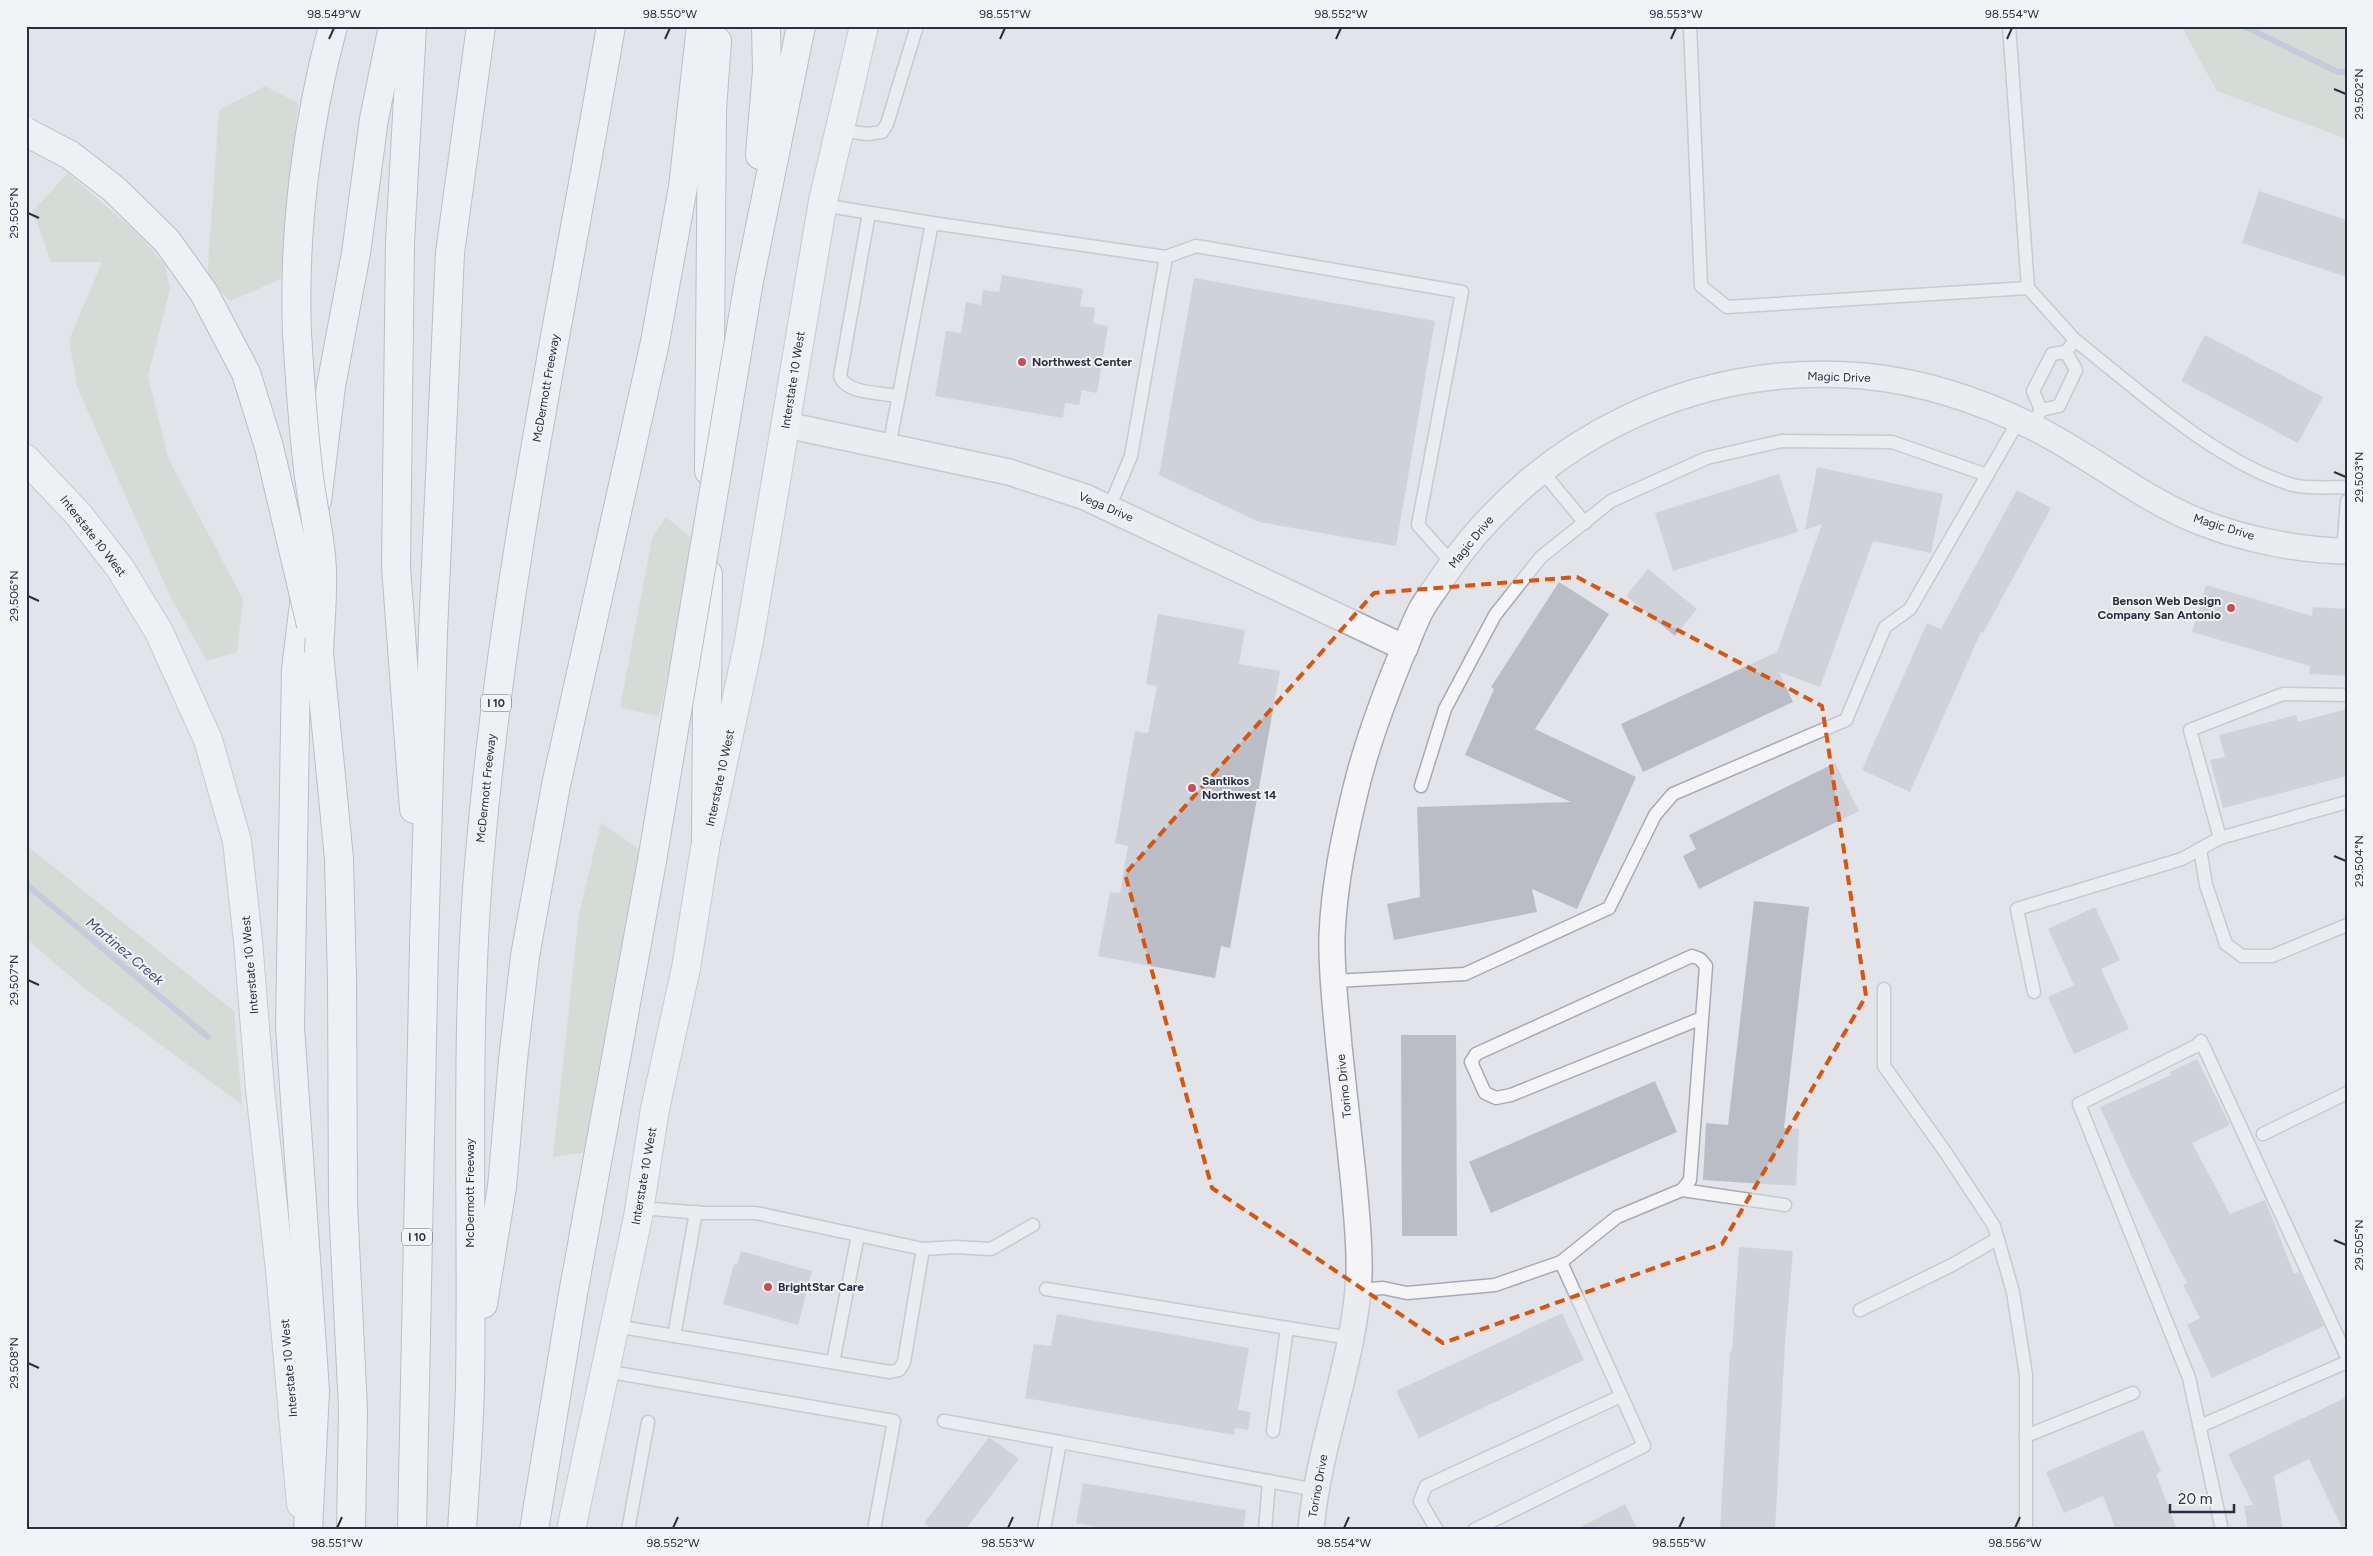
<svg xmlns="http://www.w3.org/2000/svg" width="2373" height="1556" viewBox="0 0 2373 1556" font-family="Figtree,sans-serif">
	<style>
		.green { fill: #c6d3c4 }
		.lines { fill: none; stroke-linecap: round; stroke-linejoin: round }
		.stream { stroke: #9faec8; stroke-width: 6 }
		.building { fill: #babdc6 }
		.lane-casing { stroke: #a7aab4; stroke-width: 15 }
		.street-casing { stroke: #a7aab4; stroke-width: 28 }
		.secondary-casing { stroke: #a7aab4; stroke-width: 30 }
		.highway-casing { stroke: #8a90a0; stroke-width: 30 }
		.lane { stroke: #f5f5f8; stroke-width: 12 }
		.street { stroke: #f5f5f8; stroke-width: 25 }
		.secondary { stroke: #fff; stroke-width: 28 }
		.highway { stroke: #fff; stroke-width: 28 }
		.highway-bridge-casing { stroke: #8a90a0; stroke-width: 30; stroke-linecap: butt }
		.highway-bridge { stroke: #fff; stroke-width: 28 }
		.marked { fill: none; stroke: #d55511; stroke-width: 4; stroke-dasharray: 10 6; stroke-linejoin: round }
		.ticks { fill: none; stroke: #2b3041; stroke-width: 2 }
		.poi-dot { fill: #c84e51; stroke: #f2f3f7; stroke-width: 2 }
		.labels { text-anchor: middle; stroke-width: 4; stroke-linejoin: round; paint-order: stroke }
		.shield { fill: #f2f3f7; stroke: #676a78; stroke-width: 1 }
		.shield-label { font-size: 11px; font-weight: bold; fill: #2b3041 }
		.poi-label { font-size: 12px; font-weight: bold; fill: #2b3041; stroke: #f2f3f7; text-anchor: start }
		.street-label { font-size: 12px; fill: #2b3041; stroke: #f2f3f7 }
		.water-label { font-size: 14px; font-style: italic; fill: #374a73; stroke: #f2f3f7 }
		.neatline { fill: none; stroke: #2b3041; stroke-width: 2 }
		.ticks-label { font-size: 12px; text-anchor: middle; fill: #2b3041 }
	</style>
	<rect width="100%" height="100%" fill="#e2e4ea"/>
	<!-- green -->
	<g class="green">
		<path d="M2181 26H2347V139L2217 91Z"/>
		<path d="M265 86 298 103 281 279 230 301 207 278 219 110Z"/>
		<path d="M68 173 138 234 165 265 170 289 148 376 169 460 243 599 237 652 207 661 171 598 77 387 69 340 102 262H51L33 211Z"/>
		<path d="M666 517 696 542 659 716 620 708 652 538Z"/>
		<path d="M601 823 641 851 593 1151 553 1157 579 914Z"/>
		<path d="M26 845 234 1011 242 1105 83 987 26 939Z"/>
	</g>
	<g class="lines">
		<!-- stream -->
		<g class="stream">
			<path d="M2244 26 2338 72H2347"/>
			<path d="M26 884 208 1037"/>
		</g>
	</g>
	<!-- building -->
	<g class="building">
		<path d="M2259 191 2347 220V277L2242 243Z"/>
		<path d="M1002 275 1083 289 1080 306 1095 308 1093 323 1108 326 1097 393 1082 390 1079 405 1065 403 1063 418 935 396 946 331 961 333 966 302 981 305 983 290 999 292Z"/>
		<path d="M1194 278 1435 321 1396 546 1259 522 1159 475Z"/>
		<path d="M2205 335 2323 397 2298 443 2181 381Z"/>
		<path d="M1817 467 1943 494 1931 553 1873 541 1820 687 1779 672 1793 702 1643 772 1621 724 1777 652 1822 524 1805 530Z"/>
		<path d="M1779 474 1798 532 1673 571 1655 513Z"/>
		<path d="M2017 490 2051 508 1983 633 1981 632 1910 792 1862 770 1927 623 1941 629Z"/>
		<path d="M1648 569 1697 609 1675 636 1626 596Z"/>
		<path d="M1559 582 1609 614 1535 729 1636 777 1577 909 1532 889 1537 912 1394 940 1387 904 1420 897 1417 807 1571 802 1465 755 1494 689 1491 687Z"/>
		<path d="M2206 585 2312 616 2313 607 2347 609V676L2309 674 2310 666 2192 632Z"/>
		<path d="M1158 614 1245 630 1239 664 1280 671 1230 948 1221 946 1215 978 1098 956 1110 892 1120 893 1128 846 1115 843 1135 731 1148 733 1157 686 1146 684Z"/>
		<path d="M2347 709V776L2223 808 2210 760 2225 757 2219 735 2296 715 2298 722Z"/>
		<path d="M1835 763 1859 811 1699 889 1683 856 1696 849 1689 835Z"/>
		<path d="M1754 901 1809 907 1784 1128 1799 1129 1796 1186 1703 1180 1706 1123 1728 1125Z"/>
		<path d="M2095 907 2120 960 2101 969 2129 1029 2074 1054 2048 997 2074 985 2048 929Z"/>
		<path d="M1401 1035H1456L1457 1236H1402Z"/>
		<path d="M2197 1059 2230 1125 2192 1143 2230 1214 2265 1200 2294 1274 2299 1272 2324 1326 2212 1378 2187 1325 2200 1318 2183 1285 2187 1283 2132 1177 2100 1107 2171 1075 2170 1072Z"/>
		<path d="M1655 1081 1677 1132 1491 1213 1469 1162Z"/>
		<path d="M1739 1247 1793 1251 1785 1343 1775 1530H1720L1730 1351H1732Z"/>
		<path d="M741 1251 812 1271 798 1325 723 1304 734 1264 737 1265Z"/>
		<path d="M1562 1313 1584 1360 1419 1438 1396 1391Z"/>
		<path d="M1057 1314 1249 1348 1238 1410 1251 1412 1248 1430 1235 1428 1234 1435 1025 1398 1034 1344 1051 1346Z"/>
		<path d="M2347 1397V1530H2343L2309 1459 2274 1476 2283 1530H2248L2244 1506 2253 1505 2228 1454Z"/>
		<path d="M2143 1430 2161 1471 2156 1474 2177 1530H2116L2103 1496 2064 1513 2046 1472Z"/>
		<path d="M989 1437 1019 1459 965 1530H933L924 1523Z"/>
		<path d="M1083 1483 1246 1510 1243 1530H1114L1076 1523Z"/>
		<path d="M1625 1504 1638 1530H1575Z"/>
	</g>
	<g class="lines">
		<defs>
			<g id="lane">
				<path d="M1690 26 1701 286 1727 307 2028 288"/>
				<path d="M2009 26 2028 288 2075 340 2066 352 2052 354 2033 391 2041 410"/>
				<path d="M839 130 867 134 882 132 887 124 917 26"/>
				<path d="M822 205 932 223"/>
				<path d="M869 213 840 376C846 394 882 393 899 396"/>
				<path d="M1166 257 1196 246 1462 292 1418 525 1452 563"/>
				<path d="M2075 340C2137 389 2217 463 2293 485 2309 489 2330 487 2347 487"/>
				<path d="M2037 417 2041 410 2059 406 2076 370 2066 352"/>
				<path d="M889 447 932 223 1166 257 1131 456 1109 508"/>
				<path d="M1541 470 1585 523"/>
				<path d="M2343 551 2347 501"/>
				<path d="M2347 695 2283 694 2190 730 2220 838 2347 802"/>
				<path d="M1421 786 1445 709 1495 615 1541 557 1611 501 1707 458 1781 441 1892 442 1987 475"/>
				<path d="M2200 849 2206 885 2226 944 2242 956H2272L2347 925"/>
				<path d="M1334 981 1465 974 1609 908 1655 815 1673 794 1846 720 1885 627 1910 609 2019 420"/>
				<path d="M1884 989V1066L1946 1153 1994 1226 2013 1292 2026 1375V1530"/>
				<path d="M2034 992 2017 909 2182 859 2220 838"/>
				<path d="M2263 1134 2347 1093"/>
				<path d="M1682 1190 1785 1205"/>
				<path d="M639 1208 703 1213H756L923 1249 955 1247 991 1249 1033 1225"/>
				<path d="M1561 1262 1617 1217 1682 1190 1690 1180 1706 966 1700 959 1692 956 1476 1054 1471 1062 1485 1093 1496 1098 1511 1095 1702 1018"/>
				<path d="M1046 1289 1350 1338"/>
				<path d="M1357 1290 1383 1288 1407 1293 1495 1285 1561 1262 1644 1446 1474 1530"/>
				<path d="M1860 1310 1952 1265 1997 1239"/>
				<path d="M615 1326 890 1372 899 1370 904 1362 923 1249"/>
				<path d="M674 1336 696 1212"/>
				<path d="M833 1362 858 1235"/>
				<path d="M605 1371 894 1421 874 1530"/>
				<path d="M944 1421 1060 1442 1044 1530"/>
				<path d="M2200 1426 2347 1362"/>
				<path d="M1273 1431 1287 1328"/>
				<path d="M2026 1436 2133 1393"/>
				<path d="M1060 1442 1316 1490"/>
				<path d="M628 1530 648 1422"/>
				<path d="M1265 1530 1269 1481"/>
				<path d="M1437 1530 1420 1501 1426 1486 1621 1396"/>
				<path d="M2222 1530 2189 1378 2079 1104 2196 1046 2201 1041 2347 1357"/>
			</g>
			<g id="street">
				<path d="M786 425 1009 472 1085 497 1405 648"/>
				<path d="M1311 1530C1318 1444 1355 1361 1359 1275 1360 1241 1356 1208 1353 1175 1348 1132 1344 1089 1339 1046 1336 1009 1331 973 1332 936 1334 885 1344 838 1356 788 1367 743 1383 700 1401 656 1408 641 1413 625 1421 610 1427 599 1436 588 1443 577 1537 438 1696 361 1864 376 1924 382 1982 401 2035 428 2091 456 2142 499 2200 522 2243 539 2301 551 2347 551"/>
			</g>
			<g id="secondary">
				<path d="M26 459 78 514 120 568 159 632 208 740 237 841 248 941 260 1089 280 1270 301 1504"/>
				<path d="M571 1530 638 1217 655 1109 686 968 706 842 749 641 823 201 864 26"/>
			</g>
			<g id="highway">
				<path d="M412 26 400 242 396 567 414 809"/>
				<path d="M760 155 767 71 766 26"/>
				<path d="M749 281 801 26"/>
				<path d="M709 471 712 110 717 41"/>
				<path d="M317 501 331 386 356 253 374 119 393 26"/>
				<path d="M305 596 296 669 290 1027 315 1391 308 1530"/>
				<path d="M319 653 339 859 342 979 343 1204 353 1409 351 1530"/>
				<path d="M706 842 708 574"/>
				<path d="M483 1304 502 1187 513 1060 525 956 556 785 655 342 683 187 701 26"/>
				<path d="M412 1530 424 944 433 632 450 253 481 26"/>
				<path d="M462 1530C465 1482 469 1433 470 1385 473 1208 464 1030 480 853 504 575 564 301 611 26"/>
				<path d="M534 1530 573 1294 652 861"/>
			</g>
		</defs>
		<!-- lane casing -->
		<use href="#lane" class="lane-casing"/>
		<!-- street casing -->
		<use href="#street" class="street-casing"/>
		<!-- secondary casing -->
		<use href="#secondary" class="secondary-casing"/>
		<!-- highway casing -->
		<use href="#highway" class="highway-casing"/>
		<!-- lane -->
		<use href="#lane" class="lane"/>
		<!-- street -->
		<use href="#street" class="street"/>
		<!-- secondary -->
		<use href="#secondary" class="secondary"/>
		<!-- highway -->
		<use href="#highway" class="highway"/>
		<defs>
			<g id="highway-bridge">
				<path d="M26 132 70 155 114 189 167 241 204 293 246 373 269 447 311 625"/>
				<path d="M319 653C320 626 323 598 322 570 321 542 314 512 310 484 303 434 300 383 297 333 293 233 307 123 333 26"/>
				<path d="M652 861 749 281"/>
			</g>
		</defs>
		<!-- highway-bridge casing -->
		<use href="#highway-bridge" class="highway-bridge-casing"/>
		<!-- highway-bridge -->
		<use href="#highway-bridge" class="highway-bridge"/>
	</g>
	<!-- marked area -->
	<path d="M0 0H2373V1556H0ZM1577 577 1822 706 1866 996 1722 1244 1443 1343 1212 1188 1125 874 1374 593Z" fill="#e2e4ea" fill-opacity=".55" fill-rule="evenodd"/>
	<path class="marked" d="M1577 577 1822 706 1866 996 1722 1244 1443 1343 1212 1188 1125 874 1374 593Z"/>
	<!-- ticks -->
	<path class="ticks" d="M329 39 334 28M665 39 670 28M1000 39 1005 28M1336 39 1341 28M1671 39 1676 28M2007 39 2012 28M2334 89 2346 94M28 213 39 218M2334 472 2346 477M28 596 39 601M2334 856 2346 861M28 980 39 985M2334 1240 2346 1245M28 1363 39 1368M337 1528 342 1517M673 1528 678 1517M1008 1528 1013 1517M1344 1528 1349 1517M1679 1528 1684 1517M2015 1528 2020 1517"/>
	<!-- markers -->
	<g class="poi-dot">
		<circle cx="1022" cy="362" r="5"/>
		<circle cx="2231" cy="608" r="5"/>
		<circle cx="1192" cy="788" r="5"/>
		<circle cx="768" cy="1287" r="5"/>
	</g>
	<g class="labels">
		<!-- shield labels -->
		<g class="shield">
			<rect x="481" y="694.5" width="30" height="17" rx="4"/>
			<rect x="402" y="1228.5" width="30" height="17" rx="4"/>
		</g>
		<g class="shield-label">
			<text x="496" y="707">I 10</text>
			<text x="417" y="1241">I 10</text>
		</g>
		<!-- poi labels -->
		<g class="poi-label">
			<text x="1032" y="366">Northwest Center</text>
			<text x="2221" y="605" text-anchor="end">Benson Web Design<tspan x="2221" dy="14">Company San Antonio</tspan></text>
			<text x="1202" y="785">Santikos<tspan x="1202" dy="14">Northwest 14</tspan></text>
			<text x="778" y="1291">BrightStar Care</text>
		</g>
		<!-- street labels -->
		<g class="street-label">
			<text transform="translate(1839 377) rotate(2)" y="4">Magic Drive</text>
			<text transform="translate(793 380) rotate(-81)" y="4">Interstate 10 West</text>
			<text transform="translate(546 388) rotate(-80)" y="4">McDermott Freeway</text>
			<text transform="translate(1106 507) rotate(23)" y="4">Vega Drive</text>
			<text transform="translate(2224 527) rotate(17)" y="4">Magic Drive</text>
			<text transform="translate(93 536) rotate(52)" y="4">Interstate 10 West</text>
			<text transform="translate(1471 542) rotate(-51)" y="4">Magic Drive</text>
			<text transform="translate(720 778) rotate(-78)" y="4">Interstate 10 West</text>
			<text transform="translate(486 788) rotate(-84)" y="4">McDermott Freeway</text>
			<text transform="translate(250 965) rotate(-95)" y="4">Interstate 10 West</text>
			<text transform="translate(1344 1086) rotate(-96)" y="4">Torino Drive</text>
			<text transform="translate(644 1176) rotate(-80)" y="4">Interstate 10 West</text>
			<text transform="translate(470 1193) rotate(-90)" y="4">McDermott Freeway</text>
			<text transform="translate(289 1368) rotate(-95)" y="4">Interstate 10 West</text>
			<text transform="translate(1318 1486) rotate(-80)" y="4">Torino Drive</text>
		</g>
		<!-- water labels -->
		<g class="water-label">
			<text transform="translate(125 951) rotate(40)" y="5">Martinez Creek</text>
		</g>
	</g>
	<!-- border -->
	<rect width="2373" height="1556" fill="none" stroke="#f2f3f7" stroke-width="55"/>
	<!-- scale -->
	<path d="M2170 1504v8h64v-8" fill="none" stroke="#2b3041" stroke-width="2.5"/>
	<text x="2178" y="1504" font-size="15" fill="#2b3041" stroke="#f2f3f7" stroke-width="4" paint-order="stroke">20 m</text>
	<rect x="28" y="28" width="2318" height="1500" class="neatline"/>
	<g class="ticks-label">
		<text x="334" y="18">98.549°W</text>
		<text x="670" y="18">98.550°W</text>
		<text x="1005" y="18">98.551°W</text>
		<text x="1341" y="18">98.552°W</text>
		<text x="1676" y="18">98.553°W</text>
		<text x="2012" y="18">98.554°W</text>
		<text transform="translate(2359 94) rotate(-90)" y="4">29.502°N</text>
		<text transform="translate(14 213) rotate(-90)" y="4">29.505°N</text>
		<text transform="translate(2359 477) rotate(-90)" y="4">29.503°N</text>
		<text transform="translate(14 596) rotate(-90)" y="4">29.506°N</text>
		<text transform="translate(2359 861) rotate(-90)" y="4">29.504°N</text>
		<text transform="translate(14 980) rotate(-90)" y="4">29.507°N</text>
		<text transform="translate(2359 1245) rotate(-90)" y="4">29.505°N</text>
		<text transform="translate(14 1363) rotate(-90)" y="4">29.508°N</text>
		<text x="337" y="1547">98.551°W</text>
		<text x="673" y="1547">98.552°W</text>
		<text x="1008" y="1547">98.553°W</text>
		<text x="1344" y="1547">98.554°W</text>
		<text x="1679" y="1547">98.555°W</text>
		<text x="2015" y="1547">98.556°W</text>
	</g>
</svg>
